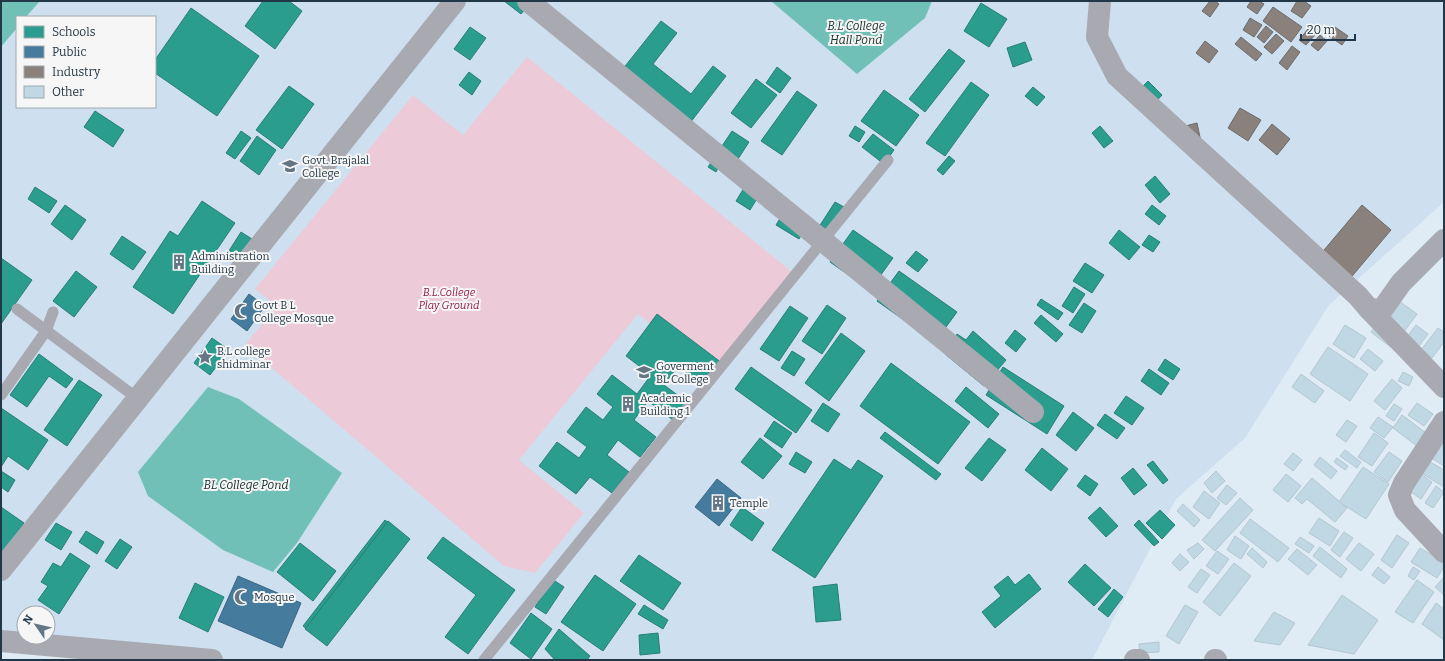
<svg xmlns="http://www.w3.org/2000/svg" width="1445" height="661" viewBox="0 0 1445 661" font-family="Bitter,serif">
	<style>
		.built { fill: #cee0ef; fill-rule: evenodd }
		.green { fill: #eccad8 }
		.water { fill: #70c0b8 }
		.schools { fill: #2a9d8f; stroke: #287e79 }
		.public { fill: #457b9d; stroke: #3a6783 }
		.industry { fill: #8a817c; stroke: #6b6b6c }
		.building { fill: #c0d8e3; stroke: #b4c7d1 }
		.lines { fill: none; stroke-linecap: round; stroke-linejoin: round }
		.service { stroke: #a9a9b1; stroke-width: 11 }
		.minor { stroke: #a9a9b1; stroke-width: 22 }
		.labels { text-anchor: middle; stroke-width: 4; stroke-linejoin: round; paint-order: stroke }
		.poi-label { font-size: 11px; fill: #223747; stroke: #f6f6f6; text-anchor: start }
		.park-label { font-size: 11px; font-style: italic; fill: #941d4c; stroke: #f6f6f6 }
		.water-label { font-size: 12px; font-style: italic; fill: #172f2b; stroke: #f6f6f6 }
	</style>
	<rect width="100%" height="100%" fill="#dfebf5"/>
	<!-- built -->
	<path class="built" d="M40 1H1444V202L1329 305 1245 438 1176 499 1092 660H212L1 641V47L17 28V107H155V17H26ZM24 613H48V637H24Z"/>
	<!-- green -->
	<path class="green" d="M527 57 797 276 716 377 638 314 519 460 584 513 535 573 504 566 245 345 277 306 255 289 413 95 463 135Z"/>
	<!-- water -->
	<g class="water">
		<path d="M1 1H40L26 17H17V28L1 47Z"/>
		<path d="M771 1H932L925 18 857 74Z"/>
		<path d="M208 387 239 399 342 473 297 543 273 572 223 550 148 496 138 472Z"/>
	</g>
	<!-- schools -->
	<g class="schools">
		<path d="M263 1H289L302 11 275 49 245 26Z"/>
		<path d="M504 1H532L521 14Z"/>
		<path d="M981 3 1007 19 989 47 964 31Z"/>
		<path d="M191 8 259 56 217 116 155 73V60Z"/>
		<path d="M661 21 677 33 653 64 691 94 713 66 726 76 690 123 622 70Z"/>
		<path d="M470 27 486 38 470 60 454 49Z"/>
		<path d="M1025 42 1032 60 1013 67 1007 48Z"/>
		<path d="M949 49 965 61 925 112 909 99Z"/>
		<path d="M777 67 791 78 780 93 766 83Z"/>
		<path d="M469 72 481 81 472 95 459 85Z"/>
		<path d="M756 79 777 95 751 128 731 113Z"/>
		<path d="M1148 81 1162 95 1154 104 1139 90Z"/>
		<path d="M971 82 989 95 945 156 926 143Z"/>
		<path d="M289 86 314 104 282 149 256 130Z"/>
		<path d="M1033 87 1045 97 1037 106 1025 96Z"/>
		<path d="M884 90 919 115 896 146 861 121Z"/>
		<path d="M797 91 817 105 782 155 761 141Z"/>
		<path d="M95 111 124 130 113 147 84 127Z"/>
		<path d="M855 126 865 132 859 142 849 136Z"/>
		<path d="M1100 126 1113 141 1104 148 1092 133Z"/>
		<path d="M241 131 251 138 235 159 226 153Z"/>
		<path d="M732 131 749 142 729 173 719 166 716 172 708 167Z"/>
		<path d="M873 134 894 150 884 164 862 147Z"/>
		<path d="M257 136 276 150 259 175 240 161Z"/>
		<path d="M949 156 955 161 943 175 937 170Z"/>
		<path d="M1155 176 1170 194 1160 203 1145 185Z"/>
		<path d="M35 187 57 201 49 213 28 199Z"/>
		<path d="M744 188 758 197 750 210 736 201Z"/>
		<path d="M202 201 235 223 173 314 133 287 170 231 178 236Z"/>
		<path d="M835 202 844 207 824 238 815 233Z"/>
		<path d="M65 205 86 220 72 240 51 224Z"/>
		<path d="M1152 205 1166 216 1159 225 1145 214Z"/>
		<path d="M784 212 807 225 799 239 776 225Z"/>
		<path d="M853 230 893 258 870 290 830 262Z"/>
		<path d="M1119 230 1140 247 1129 260 1109 243Z"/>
		<path d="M241 232 252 239 236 264 225 257Z"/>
		<path d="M1149 235 1160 242 1153 252 1142 245Z"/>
		<path d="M122 236 146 252 133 270 110 254Z"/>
		<path d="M916 251 928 260 918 272 906 263Z"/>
		<path d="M1 258 32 280 1 324Z"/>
		<path d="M1085 263 1104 275 1092 293 1073 281Z"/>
		<path d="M76 271 97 287 74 317 53 301Z"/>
		<path d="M899 271 957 312 935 342 877 301Z"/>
		<path d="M1074 287 1085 294 1073 313 1062 306Z"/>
		<path d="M1041 299 1063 313 1058 320 1037 305Z"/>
		<path d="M1084 303 1096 311 1082 333 1069 325Z"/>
		<path d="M827 305 846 318 822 354 802 341Z"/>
		<path d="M790 306 808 318 779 361 760 349Z"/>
		<path d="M657 314 722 363 704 386 678 366 664 385 687 402 673 420 648 401 634 420 656 437 640 457 618 440 607 455 629 472 612 493 590 477 576 494 539 466 557 442 579 458 587 447 567 432 586 407 603 420 613 407 597 394 612 375 637 394 651 375 626 356Z"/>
		<path d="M1041 315 1063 334 1056 342 1034 323Z"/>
		<path d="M1015 330 1026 339 1016 352 1005 343Z"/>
		<path d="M973 331 1006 360 984 386 945 354 957 334 966 340Z"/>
		<path d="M841 333 865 351 829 401 805 383Z"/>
		<path d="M212 338 229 350 210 375 194 363Z"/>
		<path d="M792 351 805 359 794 376 781 368Z"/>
		<path d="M39 354 73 379 66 388 49 376 27 407 10 395Z"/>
		<path d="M1165 359 1180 369 1173 380 1158 370Z"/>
		<path d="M891 363 970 422 938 464 860 406Z"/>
		<path d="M751 367 812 410 796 433 735 389Z"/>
		<path d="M1003 367 1064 406 1047 434 986 395Z"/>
		<path d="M1149 369 1169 383 1161 395 1141 381Z"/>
		<path d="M79 380 102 395 67 446 44 430Z"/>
		<path d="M966 387 999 414 988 428 955 401Z"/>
		<path d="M1126 396 1144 408 1132 425 1114 413Z"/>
		<path d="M823 403 840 414 828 432 811 421Z"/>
		<path d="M1 408 48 440 28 470 8 456 1 467Z"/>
		<path d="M1073 412 1094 428 1076 451 1056 435Z"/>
		<path d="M1105 414 1125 428 1117 439 1097 425Z"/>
		<path d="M774 421 792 433 782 448 764 436Z"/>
		<path d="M885 432 941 474 936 480 880 438Z"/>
		<path d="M760 438 782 456 763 479 741 462Z"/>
		<path d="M989 438 1006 450 982 481 965 468Z"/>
		<path d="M1042 448 1068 469 1051 491 1025 470Z"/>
		<path d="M796 452 812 462 805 473 789 464Z"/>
		<path d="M834 459 851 470 858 460 883 476 815 578 772 550Z"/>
		<path d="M1153 461 1168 480 1163 484 1147 465Z"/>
		<path d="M1133 468 1147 485 1134 495 1121 478Z"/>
		<path d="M1 471 15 480 8 492 1 487Z"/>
		<path d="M1085 475 1098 484 1090 496 1077 486Z"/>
		<path d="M1 507 24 523 1 556Z"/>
		<path d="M742 507 764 523 752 541 730 525Z"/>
		<path d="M1100 507 1118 526 1106 537 1088 518Z"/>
		<path d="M1160 510 1175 525 1162 539 1146 523Z"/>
		<path d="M385 520 407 537 325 643 303 626Z"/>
		<path d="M1139 520 1159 542 1154 546 1134 525Z"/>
		<path d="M388 521 410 539 327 646 305 629Z"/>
		<path d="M56 523 72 532 61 550 45 540Z"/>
		<path d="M86 531 104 542 97 554 79 542Z"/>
		<path d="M443 537 515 590 468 654 445 637 476 595 427 558Z"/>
		<path d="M120 539 132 547 117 569 105 561Z"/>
		<path d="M300 543 336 571 313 601 277 572Z"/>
		<path d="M70 553 90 566 59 614 38 600 48 586 41 582 53 563 61 567Z"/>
		<path d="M639 555 681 583 663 610 620 581Z"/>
		<path d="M1085 564 1111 588 1094 606 1068 582Z"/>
		<path d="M1029 574 1041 589 995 628 982 612 1001 596 994 587 1008 576 1015 585Z"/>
		<path d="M595 575 636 604 603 651 561 622Z"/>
		<path d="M552 579 564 587 546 614 535 607Z"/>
		<path d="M195 583 224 597 208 632 179 618Z"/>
		<path d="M837 584 841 620 816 622 813 587Z"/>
		<path d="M1114 589 1123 597 1108 617 1098 609Z"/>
		<path d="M644 605 668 620 663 629 638 614Z"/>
		<path d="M531 613 552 629 531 659 510 643Z"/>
		<path d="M559 629 590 656 587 660H555L545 649Z"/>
		<path d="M658 633 660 653 640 655 639 635Z"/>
	</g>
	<!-- public -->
	<g class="public">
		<path d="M249 294 265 306 247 331 231 319Z"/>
		<path d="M717 479 741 498 719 526 695 507Z"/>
		<path d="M238 576 301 603 282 648 218 621Z"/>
	</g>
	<!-- industry -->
	<g class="industry">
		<path d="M1210 1H1215L1219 4 1210 17 1202 11Z"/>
		<path d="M1251 1H1259L1264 4 1257 14 1247 7Z"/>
		<path d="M1297 1H1304L1311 6 1302 18 1291 11Z"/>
		<path d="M1273 7 1302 27 1291 42 1263 21Z"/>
		<path d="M1250 18 1262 25 1254 37 1243 30Z"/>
		<path d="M1266 26 1273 32 1264 43 1257 37Z"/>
		<path d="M1335 27 1348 36 1342 45 1329 36Z"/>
		<path d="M1308 29 1315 35 1306 45 1299 40Z"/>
		<path d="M1276 34 1284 41 1272 54 1264 47Z"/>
		<path d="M1320 35 1327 41 1318 51 1311 45Z"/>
		<path d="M1241 37 1262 54 1256 61 1235 44Z"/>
		<path d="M1205 41 1218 51 1209 63 1196 53Z"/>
		<path d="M1292 46 1300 52 1287 70 1279 63Z"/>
		<path d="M1240 108 1261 120 1248 141 1228 128Z"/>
		<path d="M1197 123 1201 142 1185 126Z"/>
		<path d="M1272 124 1290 139 1277 155 1259 140Z"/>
		<path d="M1362 205 1391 230 1348 281 1319 256Z"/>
	</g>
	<!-- building -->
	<g class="building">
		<path d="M1396 299 1417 314 1392 348 1371 332Z"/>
		<path d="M1345 325 1366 338 1354 358 1333 344Z"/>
		<path d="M1416 325 1428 334 1419 346 1407 337Z"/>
		<path d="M1438 328 1444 332V342L1432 358 1421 350Z"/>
		<path d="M1328 347 1368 374 1350 401 1310 374Z"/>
		<path d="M1368 349 1383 361 1375 371 1360 359Z"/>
		<path d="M1403 372 1413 377 1409 386 1398 381Z"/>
		<path d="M1301 374 1324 391 1315 403 1292 387Z"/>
		<path d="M1392 379 1402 388 1385 410 1374 401Z"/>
		<path d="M1417 403 1433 414 1424 426 1408 415Z"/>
		<path d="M1394 404 1402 409 1394 421 1386 416Z"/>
		<path d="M1402 415 1426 433 1417 446 1393 428Z"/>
		<path d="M1378 417 1393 427 1384 438 1370 428Z"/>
		<path d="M1347 420 1357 426 1346 442 1336 435Z"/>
		<path d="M1374 433 1388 443 1372 466 1358 457Z"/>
		<path d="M1444 438V466L1430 457Z"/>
		<path d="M1345 450 1361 462 1357 468 1340 456Z"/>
		<path d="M1389 452 1402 461 1388 482 1374 472Z"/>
		<path d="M1293 453 1302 460 1293 471 1284 464Z"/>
		<path d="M1320 457 1337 471 1331 479 1314 465Z"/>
		<path d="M1337 458 1348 466 1345 470 1334 462Z"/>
		<path d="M1430 462 1444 470V487L1423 474Z"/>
		<path d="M1363 467 1389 484 1366 519 1339 502Z"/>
		<path d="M1216 471 1225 481 1212 493 1204 483Z"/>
		<path d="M1286 474 1301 486 1288 502 1273 490Z"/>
		<path d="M1422 475 1432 482 1421 499 1411 492Z"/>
		<path d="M1312 478 1347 508 1335 522 1307 499 1302 504 1295 498Z"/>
		<path d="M1227 485 1237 493 1226 505 1217 498Z"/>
		<path d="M1436 486 1444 492 1433 508 1425 503Z"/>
		<path d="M1204 491 1220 503 1209 519 1193 507Z"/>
		<path d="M1240 498 1253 510 1215 551 1202 540Z"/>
		<path d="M1183 504 1200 520 1194 527 1177 511Z"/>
		<path d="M1319 518 1339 531 1330 546 1309 533Z"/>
		<path d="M1250 519 1289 548 1278 562 1240 533Z"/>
		<path d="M1344 532 1353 538 1340 557 1331 550Z"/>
		<path d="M1397 535 1409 543 1392 568 1381 560Z"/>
		<path d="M1235 536 1249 546 1241 559 1227 550Z"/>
		<path d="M1300 537 1314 546 1309 553 1295 544Z"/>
		<path d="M1198 543 1204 549 1194 559 1187 550Z"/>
		<path d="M1359 543 1374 554 1361 571 1346 559Z"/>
		<path d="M1320 547 1347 569 1341 578 1313 556Z"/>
		<path d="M1252 548 1267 562 1263 568 1247 554Z"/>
		<path d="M1420 548 1444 562V567L1437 578 1411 562Z"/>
		<path d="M1297 549 1317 565 1308 575 1288 559Z"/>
		<path d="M1217 551 1229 559 1218 574 1206 566Z"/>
		<path d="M1180 554 1189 562 1180 571 1172 563Z"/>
		<path d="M1234 563 1251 576 1220 616 1203 602Z"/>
		<path d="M1378 567 1390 577 1384 584 1372 575Z"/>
		<path d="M1413 567 1420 571 1414 580 1408 576Z"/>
		<path d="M1201 569 1210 575 1197 593 1188 587Z"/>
		<path d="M1443 578 1444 579V595L1435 587Z"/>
		<path d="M1417 580 1434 592 1413 623 1395 612Z"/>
		<path d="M1342 595 1378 620 1354 654 1308 645Z"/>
		<path d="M1436 603 1444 609V640L1422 624Z"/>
		<path d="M1185 605 1198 612 1179 644 1166 636Z"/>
		<path d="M1274 612 1295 623 1280 645 1254 641Z"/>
		<path d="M1159 642V652L1140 653 1139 644Z"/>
	</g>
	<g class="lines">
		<!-- service -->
		<g class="service">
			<path d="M17 309 137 398"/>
			<path d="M1 395 46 331 53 312"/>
			<path d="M484 660 888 160"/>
		</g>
		<!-- minor -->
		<g class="minor">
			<path d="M528 1 1033 412"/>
			<path d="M1100 1 1097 37 1117 76 1358 296 1369 309 1382 310 1401 283 1444 240"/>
			<path d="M1369 309 1444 387"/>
			<path d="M1444 422 1404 483 1399 495 1405 510 1444 552"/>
			<path d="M1 570 455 1"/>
			<path d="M1 641 212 660"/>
			<path d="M1135 660H1139"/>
			<path d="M1215 660H1216"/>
		</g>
	</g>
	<!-- icons -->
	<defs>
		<symbol id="university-bare" viewBox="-9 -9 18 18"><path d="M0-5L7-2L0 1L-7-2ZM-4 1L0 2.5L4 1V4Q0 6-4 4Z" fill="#647684" stroke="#f6f6f6" stroke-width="2.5" paint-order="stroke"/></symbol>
		<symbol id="building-bare" viewBox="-9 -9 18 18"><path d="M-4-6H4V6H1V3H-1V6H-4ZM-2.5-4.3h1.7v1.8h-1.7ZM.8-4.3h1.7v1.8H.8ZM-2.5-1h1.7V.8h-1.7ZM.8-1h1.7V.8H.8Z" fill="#647684" stroke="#f6f6f6" stroke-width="2.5" paint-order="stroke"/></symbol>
		<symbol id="mosque-bare" viewBox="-9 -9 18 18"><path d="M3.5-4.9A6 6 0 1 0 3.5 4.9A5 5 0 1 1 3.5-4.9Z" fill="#647684" stroke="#f6f6f6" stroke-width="2.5" paint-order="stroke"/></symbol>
		<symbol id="sight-bare" viewBox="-9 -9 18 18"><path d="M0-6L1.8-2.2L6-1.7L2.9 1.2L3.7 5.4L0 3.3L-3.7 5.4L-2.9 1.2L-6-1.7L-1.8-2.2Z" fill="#647684" stroke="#f6f6f6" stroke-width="2.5" paint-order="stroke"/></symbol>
	</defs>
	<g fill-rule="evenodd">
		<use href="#university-bare" x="279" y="155" width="22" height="22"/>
		<use href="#building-bare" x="168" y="251" width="22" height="22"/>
		<use href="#mosque-bare" x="231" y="300" width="22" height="22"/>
		<use href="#sight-bare" x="194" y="346" width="22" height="22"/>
		<use href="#university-bare" x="633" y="361" width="22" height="22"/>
		<use href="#building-bare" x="617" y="393" width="22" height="22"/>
		<use href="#building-bare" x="707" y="492" width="22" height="22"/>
		<use href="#mosque-bare" x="231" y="586" width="22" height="22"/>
	</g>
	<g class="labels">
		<!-- poi labels -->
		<g class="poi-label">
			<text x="302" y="164">Govt. Brajalal<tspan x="302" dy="13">College</tspan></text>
			<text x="191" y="260">Administration<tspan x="191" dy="13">Building</tspan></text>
			<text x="254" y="309">Govt B L<tspan x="254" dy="13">College Mosque</tspan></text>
			<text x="217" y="355">B.L college<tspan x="217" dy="13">shidminar</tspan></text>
			<text x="656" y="370">Goverment<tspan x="656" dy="13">BL College</tspan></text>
			<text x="640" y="402">Academic<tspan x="640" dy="13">Building 1</tspan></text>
			<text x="730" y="507">Temple</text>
			<text x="254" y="601">Mosque</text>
		</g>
		<!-- park labels -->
		<g class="park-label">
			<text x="449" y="296">B.L.College<tspan x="449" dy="13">Play Ground</tspan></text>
		</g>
		<!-- water labels -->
		<g class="water-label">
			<text x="856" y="30">B.L College<tspan x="856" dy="14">Hall Pond</tspan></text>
			<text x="246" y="489">BL College Pond</text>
		</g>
	</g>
	<!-- border -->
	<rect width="1445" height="661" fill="none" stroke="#223747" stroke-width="4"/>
	<!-- legend -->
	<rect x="16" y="16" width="140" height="92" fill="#f6f6f6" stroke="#a1aab0"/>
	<rect x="24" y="26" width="20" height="12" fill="#2a9d8f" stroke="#a1aab0"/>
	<text x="52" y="36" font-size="12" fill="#223747">Schools</text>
	<rect x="24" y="46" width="20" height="12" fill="#457b9d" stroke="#a1aab0"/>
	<text x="52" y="56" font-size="12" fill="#223747">Public</text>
	<rect x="24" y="66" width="20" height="12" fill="#8a817c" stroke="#a1aab0"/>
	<text x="52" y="76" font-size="12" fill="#223747">Industry</text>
	<rect x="24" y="86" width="20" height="12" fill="#c0d8e3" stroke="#a1aab0"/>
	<text x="52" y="96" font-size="12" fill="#223747">Other</text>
	<!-- north arrow -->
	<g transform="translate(36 625) rotate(304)"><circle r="19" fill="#f6f6f6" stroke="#a1aab0"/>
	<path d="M0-3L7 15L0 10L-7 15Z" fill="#647684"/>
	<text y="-6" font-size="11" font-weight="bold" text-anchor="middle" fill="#223747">N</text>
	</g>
	<!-- scale -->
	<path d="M1301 34v6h54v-6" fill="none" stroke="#223747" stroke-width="2"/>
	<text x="1307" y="34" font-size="12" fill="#223747" stroke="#f6f6f6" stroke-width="3" paint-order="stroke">20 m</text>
</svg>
